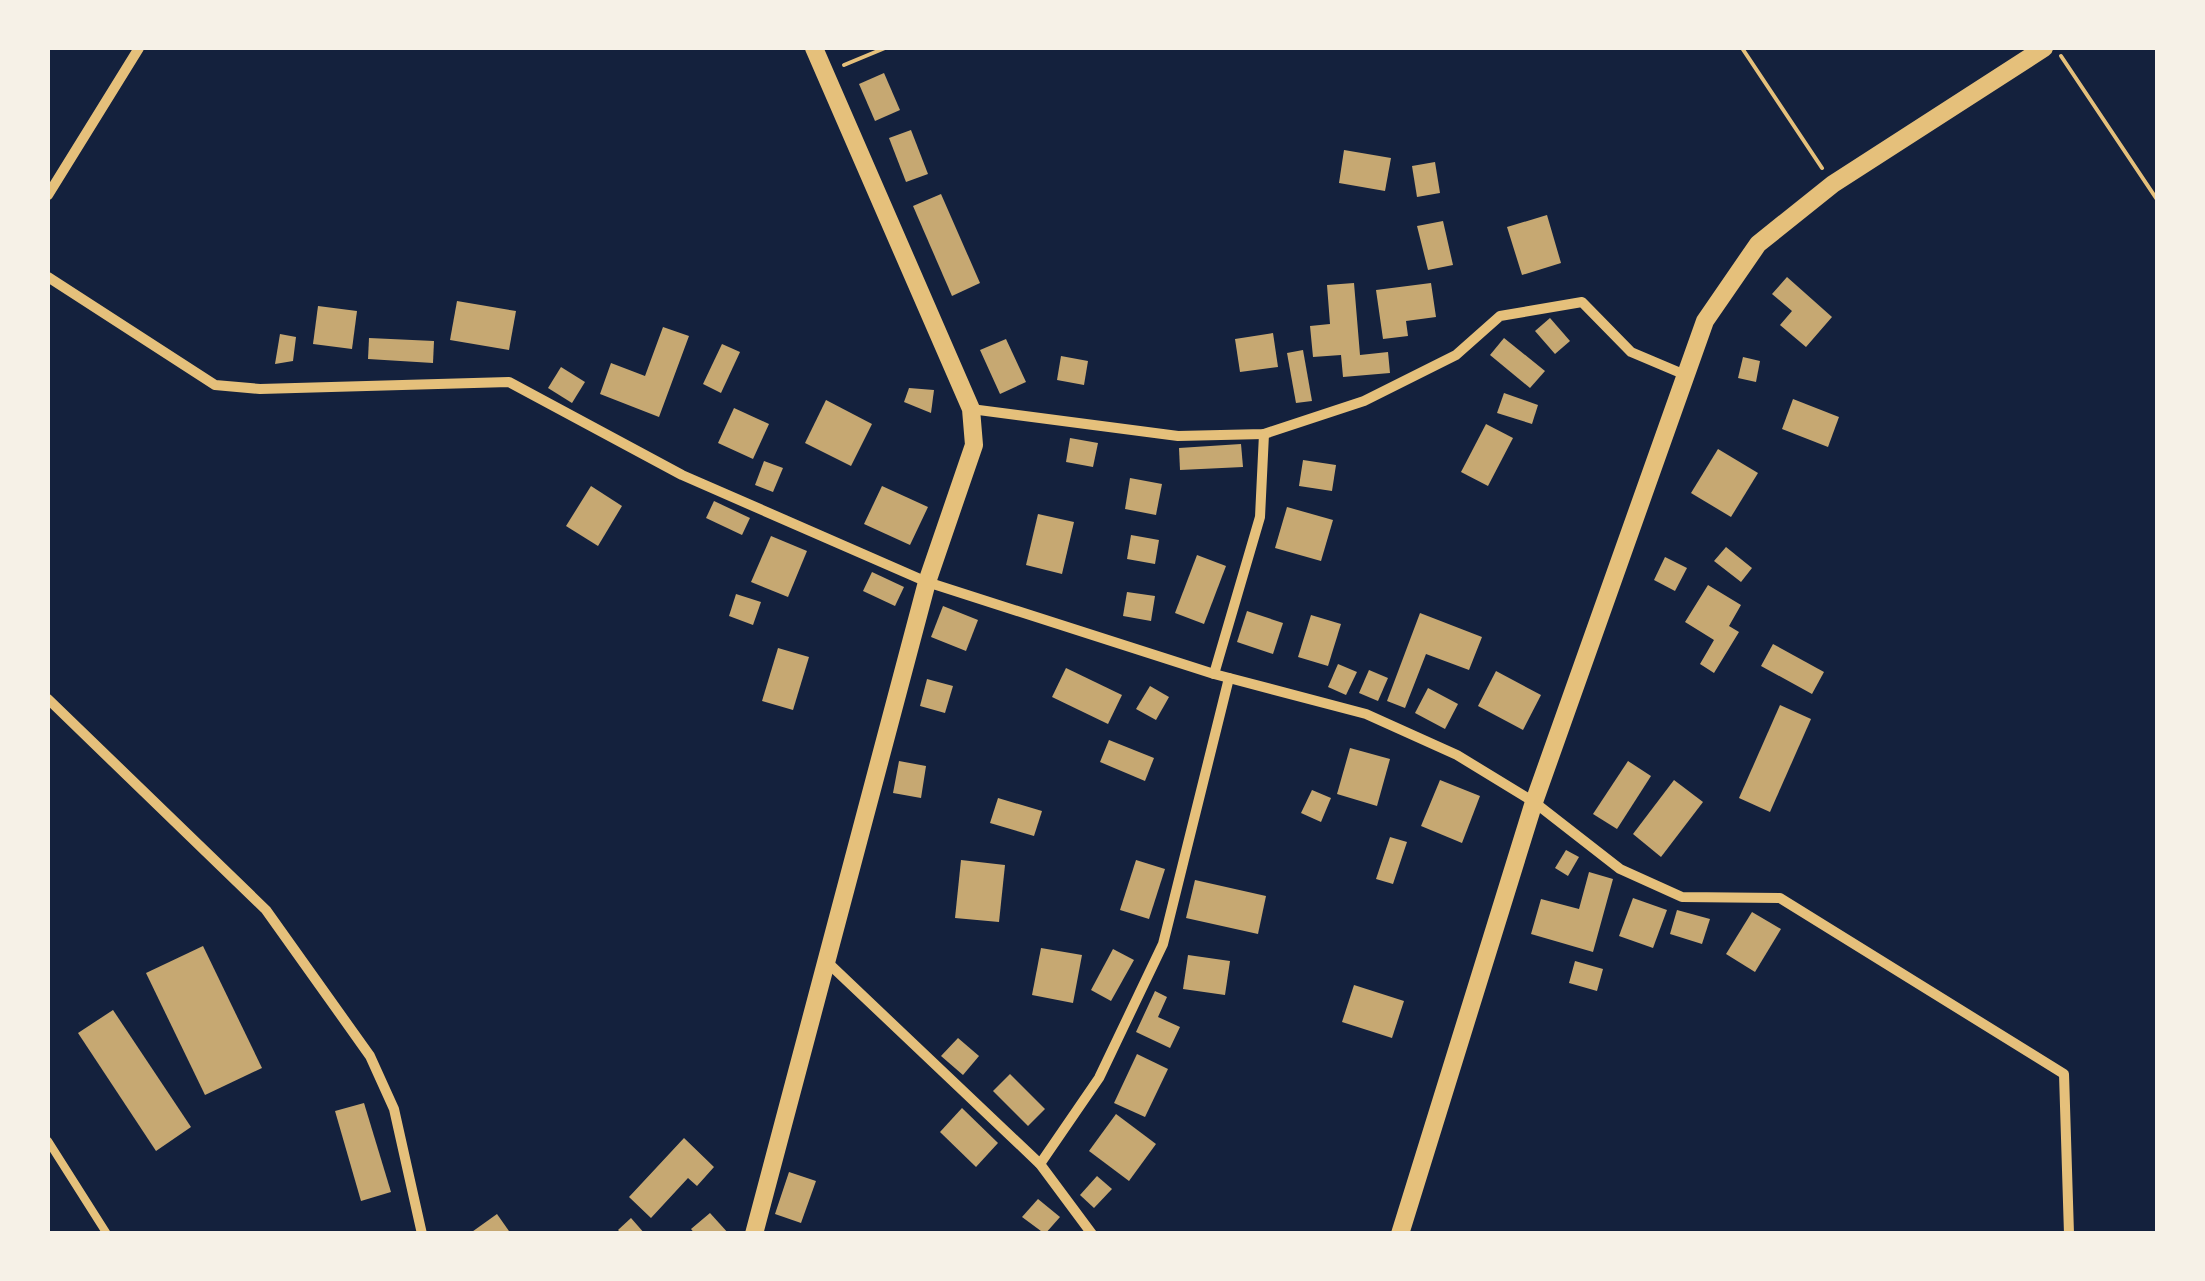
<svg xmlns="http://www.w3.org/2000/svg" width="2205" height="1281" viewBox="0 0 2205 1281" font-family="Roboto,sans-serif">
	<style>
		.building { fill: #c6a872 }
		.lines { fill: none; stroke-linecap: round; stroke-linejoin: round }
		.path { stroke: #e5c07b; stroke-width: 4 }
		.service { stroke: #e5c07b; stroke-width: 8 }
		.minor { stroke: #e5c07b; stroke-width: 10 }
		.tertiary { stroke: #e5c07b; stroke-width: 18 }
	</style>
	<rect width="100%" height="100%" fill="#14213d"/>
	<!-- building -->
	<g class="building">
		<path d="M884 73 900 110 875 121 859 84Z"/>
		<path d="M911 130 928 174 906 182 889 138Z"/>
		<path d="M1344 150 1391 158 1385 191 1339 183Z"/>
		<path d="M1435 162 1440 193 1417 197 1412 166Z"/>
		<path d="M941 194 980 283 952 296 913 206Z"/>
		<path d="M1547 215 1561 263 1522 275 1507 227Z"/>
		<path d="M1443 221 1453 265 1428 270 1417 226Z"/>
		<path d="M1787 277 1832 317 1806 347 1780 325 1792 311 1772 294Z"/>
		<path d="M1354 283 1360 355 1388 352 1390 373 1343 377 1341 355 1313 357 1310 326 1330 324 1327 285Z"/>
		<path d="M1431 283 1436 317 1406 321 1408 336 1383 339 1376 290Z"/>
		<path d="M457 301 516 311 509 350 450 340Z"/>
		<path d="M318 306 357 311 352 349 313 344Z"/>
		<path d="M1550 318 1570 341 1555 354 1535 331Z"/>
		<path d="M663 327 689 336 659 417 600 394 611 363 645 376Z"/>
		<path d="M1273 333 1278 367 1240 372 1235 339Z"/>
		<path d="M280 334 296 337 293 361 275 364Z"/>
		<path d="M369 338 434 341 433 363 368 359Z"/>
		<path d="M1504 338 1545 371 1530 388 1490 355Z"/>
		<path d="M1006 339 1026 382 1000 394 980 350Z"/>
		<path d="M722 344 740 352 721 393 703 384Z"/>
		<path d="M1303 350 1312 401 1296 403 1287 353Z"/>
		<path d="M1061 356 1088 361 1084 385 1057 380Z"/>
		<path d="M1743 357 1760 361 1756 382 1738 378Z"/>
		<path d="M561 367 585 382 572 403 548 388Z"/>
		<path d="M909 388 934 390 931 413 904 402Z"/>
		<path d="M1504 393 1538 405 1532 424 1497 413Z"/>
		<path d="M1793 399 1839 417 1828 447 1782 429Z"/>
		<path d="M826 400 872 424 851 466 805 443Z"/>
		<path d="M734 408 769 424 753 459 718 443Z"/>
		<path d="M1486 424 1513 438 1488 486 1461 472Z"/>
		<path d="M1070 438 1098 443 1093 467 1066 462Z"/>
		<path d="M1241 444 1243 467 1180 470 1179 448Z"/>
		<path d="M1718 449 1758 473 1731 517 1691 493Z"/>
		<path d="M1303 460 1336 465 1332 491 1299 486Z"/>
		<path d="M764 461 783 468 773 492 755 485Z"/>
		<path d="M1130 478 1162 484 1156 515 1125 509Z"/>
		<path d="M591 486 622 506 598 546 566 526Z"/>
		<path d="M882 486 928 507 910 545 864 524Z"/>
		<path d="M714 501 750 518 742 535 706 518Z"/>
		<path d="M1287 507 1333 520 1321 561 1275 548Z"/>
		<path d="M1038 514 1074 522 1062 574 1026 565Z"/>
		<path d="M1131 535 1159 540 1155 564 1127 559Z"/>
		<path d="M771 536 807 551 788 597 751 582Z"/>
		<path d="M1726 547 1752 568 1741 582 1714 561Z"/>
		<path d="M1197 555 1226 566 1204 624 1175 613Z"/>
		<path d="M1665 557 1687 568 1675 591 1654 580Z"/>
		<path d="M872 572 904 587 895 606 863 591Z"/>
		<path d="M1708 585 1741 605 1729 626 1739 632 1714 673 1700 664 1714 640 1685 622Z"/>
		<path d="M1127 592 1155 596 1151 621 1123 616Z"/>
		<path d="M736 594 761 602 753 625 729 616Z"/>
		<path d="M943 606 978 620 966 651 931 637Z"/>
		<path d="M1247 611 1283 623 1273 654 1237 642Z"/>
		<path d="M1420 613 1482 637 1469 670 1426 654 1405 708 1387 701Z"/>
		<path d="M1311 615 1341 624 1328 666 1298 657Z"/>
		<path d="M1773 644 1824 672 1812 694 1761 666Z"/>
		<path d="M778 648 809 657 793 710 762 701Z"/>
		<path d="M1338 664 1357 672 1346 695 1328 687Z"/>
		<path d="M1066 668 1122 695 1108 724 1052 697Z"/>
		<path d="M1369 670 1388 678 1378 701 1359 693Z"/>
		<path d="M1496 671 1541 695 1523 730 1478 706Z"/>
		<path d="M927 679 953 686 945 713 920 706Z"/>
		<path d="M1150 686 1169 697 1156 720 1136 709Z"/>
		<path d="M1428 688 1458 704 1445 729 1415 713Z"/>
		<path d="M1780 705 1811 719 1770 812 1739 798Z"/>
		<path d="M1109 740 1154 758 1145 781 1100 762Z"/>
		<path d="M1350 748 1390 759 1377 806 1337 794Z"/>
		<path d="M899 761 926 766 921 798 893 793Z"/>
		<path d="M1628 761 1651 776 1617 829 1593 814Z"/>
		<path d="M1440 780 1480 796 1462 843 1421 826Z"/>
		<path d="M1674 780 1703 802 1661 857 1633 834Z"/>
		<path d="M1312 790 1331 798 1321 822 1301 813Z"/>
		<path d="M998 798 1042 811 1034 836 990 823Z"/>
		<path d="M1390 837 1407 842 1393 884 1376 879Z"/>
		<path d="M1566 850 1579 857 1568 876 1555 868Z"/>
		<path d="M961 860 1005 865 999 922 955 918Z"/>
		<path d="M1136 860 1165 869 1149 919 1120 910Z"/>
		<path d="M1589 872 1613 879 1593 952 1531 934 1541 899 1579 909Z"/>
		<path d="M1195 880 1266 896 1258 934 1186 918Z"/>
		<path d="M1633 898 1667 910 1653 948 1619 936Z"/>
		<path d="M1677 910 1710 919 1702 944 1670 934Z"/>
		<path d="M1752 912 1781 929 1755 972 1726 954Z"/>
		<path d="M203 946 262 1068 205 1095 146 973Z"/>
		<path d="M1041 948 1082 955 1073 1003 1032 995Z"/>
		<path d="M1113 949 1134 960 1111 1001 1091 990Z"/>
		<path d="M1188 955 1230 961 1225 995 1183 989Z"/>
		<path d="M1575 961 1603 969 1597 991 1569 983Z"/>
		<path d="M1354 985 1404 1001 1392 1038 1342 1022Z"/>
		<path d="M1155 991 1167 997 1158 1017 1180 1027 1170 1048 1136 1032Z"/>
		<path d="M113 1010 191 1127 156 1151 78 1033Z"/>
		<path d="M958 1038 979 1056 963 1075 941 1056Z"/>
		<path d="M1137 1054 1168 1069 1145 1117 1114 1103Z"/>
		<path d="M1010 1074 1045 1109 1028 1126 993 1091Z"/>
		<path d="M364 1103 391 1192 361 1201 335 1111Z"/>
		<path d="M962 1108 998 1143 976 1167 940 1132Z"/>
		<path d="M1116 1114 1156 1144 1129 1181 1089 1151Z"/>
		<path d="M684 1138 714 1167 697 1186 688 1178 651 1218 629 1197Z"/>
		<path d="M789 1172 816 1181 801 1223 775 1214Z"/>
		<path d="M1097 1176 1112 1189 1094 1208 1080 1195Z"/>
		<path d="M1038 1199 1060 1217 1045 1234 1022 1217Z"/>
		<path d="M710 1213 729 1234H695L691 1229Z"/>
		<path d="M497 1214 511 1234H469Z"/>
		<path d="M631 1218 645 1234H622L618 1230Z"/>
	</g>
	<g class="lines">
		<!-- path -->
		<g class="path">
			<path d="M1742 48 1822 168"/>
			<path d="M2061 56 2158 201"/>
			<path d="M844 65 885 48"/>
		</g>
		<!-- service -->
		<path class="service" d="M48 1141 107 1234"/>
		<!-- minor -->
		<g class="minor">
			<path d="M48 195 139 48"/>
			<path d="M48 277 215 385 260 389 509 382 682 475 927 582 1214 674 1366 714 1457 755 1534 802 1620 869 1682 897 1780 898 2064 1074 2069 1234"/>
			<path d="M971 409 1178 436 1264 434 1364 401 1456 355 1500 316 1582 302 1631 352 1683 374"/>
			<path d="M1214 674 1260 517 1264 434"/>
			<path d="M48 699 266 910 370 1056 394 1109 422 1234"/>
			<path d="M824 959 1040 1164 1092 1234"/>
			<path d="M1040 1164 1099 1078 1163 944 1229 678"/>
		</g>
		<!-- tertiary -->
		<g class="tertiary">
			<path d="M754 1234 927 582 974 445 971 409 814 48"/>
			<path d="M1400 1234 1534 802 1705 321 1758 244 1833 184 2044 48"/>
		</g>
	</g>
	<!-- border -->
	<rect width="2205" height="1281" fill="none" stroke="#f6f1e7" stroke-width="100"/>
</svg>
